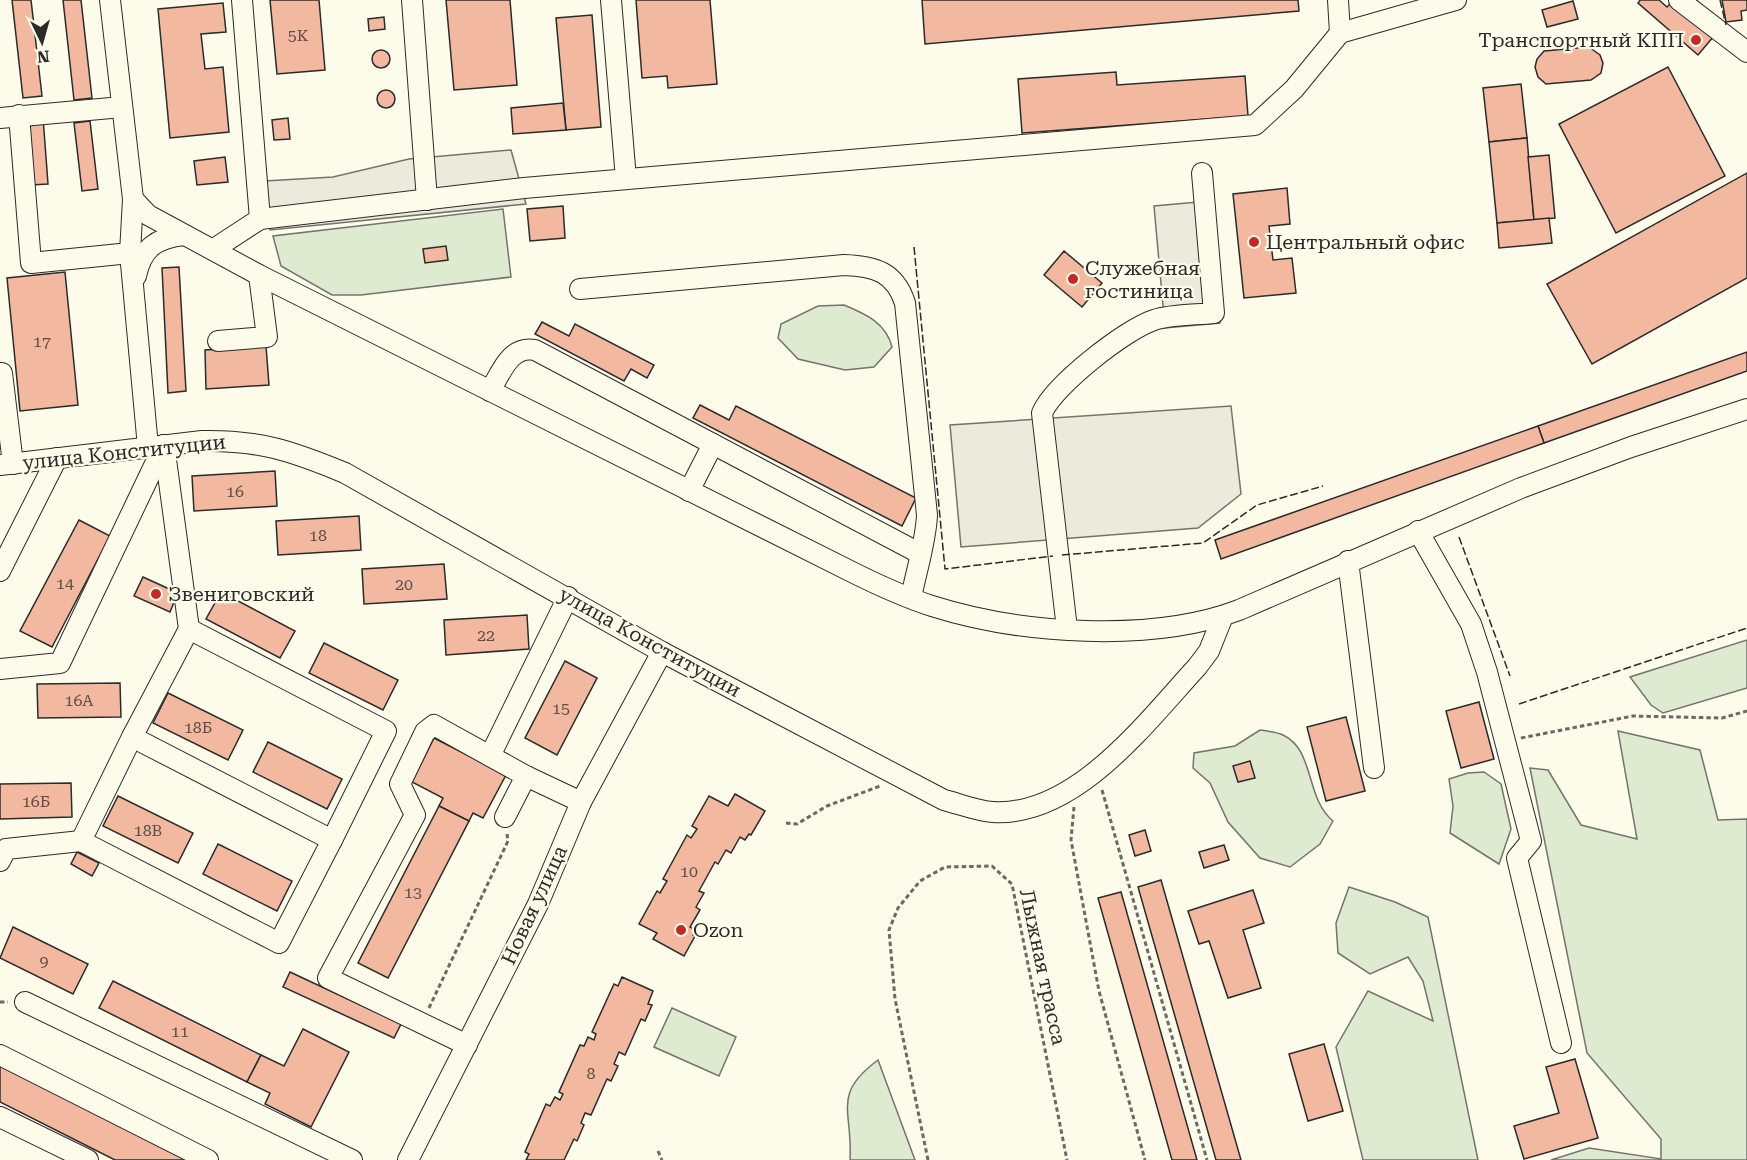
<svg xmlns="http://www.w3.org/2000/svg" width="1747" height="1160" viewBox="0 0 1747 1160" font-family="'Roboto Serif',serif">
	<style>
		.green { fill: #deebd1; stroke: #74746e; stroke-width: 1.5 }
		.parking { fill: #eceadb; stroke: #74746e; stroke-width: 1.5 }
		.building { fill: #f2b8a0; stroke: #2b2b2b; stroke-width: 1.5 }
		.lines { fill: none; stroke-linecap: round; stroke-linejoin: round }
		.minor-casing { stroke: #2b2b2b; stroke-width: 22 }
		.path { stroke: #6a6964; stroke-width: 3; stroke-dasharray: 4.5 3; stroke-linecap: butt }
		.minor { stroke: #fdfbea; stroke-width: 20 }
		.fence { stroke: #2b2b2b; stroke-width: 1.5; stroke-dasharray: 8 3; stroke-linecap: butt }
		.poi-dot { fill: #c62828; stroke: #fdfbea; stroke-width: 2 }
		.labels { text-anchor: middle; stroke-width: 4.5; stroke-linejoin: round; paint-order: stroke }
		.number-label { font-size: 16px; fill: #5d4e48 }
		.poi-label { font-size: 20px; fill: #2b2b2b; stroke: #fdfbea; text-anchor: start }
		.street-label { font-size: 20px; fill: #2b2b2b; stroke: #fdfbea }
	</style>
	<rect width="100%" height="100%" fill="#fdfbea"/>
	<!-- green -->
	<g class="green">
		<path d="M503 209 511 277 361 295H332L281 266 273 236Z"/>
		<path d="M844 305C866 314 886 323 892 347L874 367 845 370 798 359 778 338 781 324 818 306Z"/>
		<path d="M1747 640V688L1663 713 1651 705 1630 677Z"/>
		<path d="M1260 730C1267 731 1276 732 1283 735 1315 750 1305 798 1333 821L1320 844 1290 867 1260 858 1228 822 1210 783 1193 768 1194 753 1235 746Z"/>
		<path d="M1618 731 1700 750 1718 820 1747 819V1160H1551L1589 1148 1661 1159V1139L1587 1053 1530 768 1548 770 1581 825 1637 839Z"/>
		<path d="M1484 772 1501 784 1511 829 1499 864 1450 833 1453 806 1449 779 1468 773Z"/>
		<path d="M1349 887 1395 902 1428 917 1478 1160H1363L1336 1047 1368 991 1433 1021 1423 981 1408 957 1370 974 1338 953 1336 923Z"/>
		<path d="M672 1008 736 1037 719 1076 654 1047Z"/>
		<path d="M878 1060 915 1160H850C853 1110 831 1095 878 1060Z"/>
	</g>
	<!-- parking -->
	<g class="parking">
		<path d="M511 150 526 204 270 230 265 181 333 177 409 159Z"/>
		<path d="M1209 201 1220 323 1165 328 1154 206Z"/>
		<path d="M1231 406 1241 494 1198 528 961 547 950 425Z"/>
	</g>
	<!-- building -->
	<g class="building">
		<path d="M12 0H31L42 96 23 98Z"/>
		<path d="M63 0H81L92 98 74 100Z"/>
		<path d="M270 0H319L325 70 277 74Z"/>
		<path d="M446 0H510L517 85 454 90Z"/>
		<path d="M636 0H710L717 84 668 88 667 76 642 78Z"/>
		<path d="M922 0H1298L1299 11 925 44Z"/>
		<path d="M1640 0H1659L1667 7 1671 3 1682 0H1696L1724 24 1698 55 1638 3Z"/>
		<path d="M1722 0H1747V10L1741 11 1742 20 1726 22Z"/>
		<path d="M1573 1 1578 19 1547 27 1542 10Z"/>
		<path d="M223 3 226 32 201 34 205 69 223 67 229 132 170 138 158 9Z"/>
		<path d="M592 15 601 127 566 130 556 18Z"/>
		<path d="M384 17 385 29 369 31 368 19Z"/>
		<path d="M1589 47 1600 55 1603 63 1601 73 1591 80 1546 84 1538 77 1535 67 1537 59 1544 51Z"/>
		<circle cx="381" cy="59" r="9"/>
		<path d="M1668 67 1725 176 1616 233 1559 124Z"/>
		<path d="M1116 72 1117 85 1245 76 1248 116 1022 133 1018 79Z"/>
		<path d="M1521 84 1527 138 1489 142 1483 88Z"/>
		<circle cx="386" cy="99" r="9"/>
		<path d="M563 103 566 130 513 134 511 108Z"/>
		<path d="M43 117 48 184 31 185 26 119Z"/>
		<path d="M288 118 290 139 274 140 272 120Z"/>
		<path d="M90 121 98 189 82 191 74 123Z"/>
		<path d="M1527 138 1534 220 1497 223 1489 142Z"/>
		<path d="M1549 155 1555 218 1534 220 1528 157Z"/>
		<path d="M225 157 228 182 197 185 194 161Z"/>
		<path d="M1747 173V278L1592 364 1547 284Z"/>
		<path d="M1287 188 1290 224 1269 226 1273 260 1292 258 1296 293 1244 298 1233 194Z"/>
		<path d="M563 206 565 238 530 241 527 209Z"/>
		<path d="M1549 218 1552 243 1499 248 1497 223Z"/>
		<path d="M446 246 448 260 425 263 423 249Z"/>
		<path d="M1064 251 1102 283 1082 307 1044 275Z"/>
		<path d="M179 267 186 391 168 393 162 268Z"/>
		<path d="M65 272 78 405 20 411 7 278Z"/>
		<path d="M542 322 569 336 575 324 654 365 647 378 631 369 624 381 535 334Z"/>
		<path d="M266 346 269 385 206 389 205 350Z"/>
		<path d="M1747 352V371L1544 443 1538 426Z"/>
		<path d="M700 405 729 420 736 406 916 498 902 526 693 418Z"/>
		<path d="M1538 426 1544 443 1221 559 1215 540Z"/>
		<path d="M275 471 277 506 194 511 192 476Z"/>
		<path d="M359 516 361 550 278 555 276 521Z"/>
		<path d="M79 520 110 536 52 647 20 631Z"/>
		<path d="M444 564 447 599 364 604 362 569Z"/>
		<path d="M143 577 178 593 170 612 134 596Z"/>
		<path d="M221 592 295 631 280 658 206 619Z"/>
		<path d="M527 615 529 649 446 655 444 620Z"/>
		<path d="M324 643 398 680 383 710 309 673Z"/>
		<path d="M565 661 597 678 557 755 525 738Z"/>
		<path d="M120 683 121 717 38 718 37 684Z"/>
		<path d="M168 693 243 730 228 760 153 723Z"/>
		<path d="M1479 702 1494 759 1461 768 1446 711Z"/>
		<path d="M1346 717 1365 791 1326 801 1307 727Z"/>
		<path d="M434 738 506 775 483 818 473 813 469 821 439 806 443 798 412 782Z"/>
		<path d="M268 742 342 779 327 809 253 772Z"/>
		<path d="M1250 761 1255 778 1238 782 1233 766Z"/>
		<path d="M71 783 72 817 0 819V784Z"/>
		<path d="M735 794 765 811 751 835 749 834 745 840 740 837 731 853 726 850 718 864 715 862 699 891 704 893 696 907 700 910 690 927 696 931 693 935 695 936 684 956 653 939 657 933 639 924 657 891 660 893 667 881 663 879 687 835 691 838 697 829 692 826 709 796 728 806Z"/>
		<path d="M118 796 193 833 178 863 103 826Z"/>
		<path d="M439 806 469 821 388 978 358 963Z"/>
		<path d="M1145 830 1151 851 1135 856 1129 835Z"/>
		<path d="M218 844 292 881 277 911 203 874Z"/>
		<path d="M1224 845 1229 860 1204 868 1199 852Z"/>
		<path d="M77 852 99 863 92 876 71 864Z"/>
		<path d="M1161 880 1241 1160H1216L1138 887Z"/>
		<path d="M1253 890 1264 923 1243 930 1261 988 1228 998 1209 941 1199 944 1188 911Z"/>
		<path d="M1121 892 1197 1160H1172L1098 898Z"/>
		<path d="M13 927 88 964 73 994 0 958Z"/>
		<path d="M290 972 401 1024 394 1038 283 987Z"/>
		<path d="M622 977 653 991 648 1004 652 1005 645 1021 641 1019 625 1055 619 1052 614 1064 618 1066 611 1081 607 1079 591 1115 585 1113 581 1123 584 1125 577 1141 574 1139 564 1160H526L529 1154 525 1152 546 1104 550 1106 555 1097 560 1100 563 1094 559 1092 580 1045 584 1046 588 1037 594 1040 596 1034 592 1032 614 984 618 986Z"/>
		<path d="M113 981 261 1055 247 1082 99 1008Z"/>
		<path d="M303 1029 349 1052 311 1127 265 1104 270 1093 247 1082 261 1055 284 1066Z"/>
		<path d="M1324 1044 1343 1111 1308 1121 1289 1054Z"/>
		<path d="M1575 1059 1598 1138 1524 1159 1514 1126 1559 1113 1546 1067Z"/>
		<path d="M0 1066 187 1160H115L0 1102Z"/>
	</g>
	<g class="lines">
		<defs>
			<g id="minor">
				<path d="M110 0 133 199 130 253 148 447"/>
				<path d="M242 0 260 219"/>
				<path d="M412 0 427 200"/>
				<path d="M611 0 626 179"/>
				<path d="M1338 0 1340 33"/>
				<path d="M1679 0 1747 52"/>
				<path d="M19 115 31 263 130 253"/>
				<path d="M0 118 122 107"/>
				<path d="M133 199 148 215 259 275 852 572C878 585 904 597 932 606 1020 634 1152 643 1239 610L1521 488 1631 447 1747 409"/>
				<path d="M214 249 260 219 524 188 1255 125 1294 89 1340 33 1456 0"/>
				<path d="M136 276C142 248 156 238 184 235"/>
				<path d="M580 289 844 265C875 266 895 272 905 303L927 515C926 541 916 572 911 598"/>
				<path d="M218 341 267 337 259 275"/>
				<path d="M0 373H2L13 464"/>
				<path d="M490 391C501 373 510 345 535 350L919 553"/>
				<path d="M164 445 189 629"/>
				<path d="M0 465 202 441C260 440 292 451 345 473L662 652 944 800C960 804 977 811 993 812 1076 817 1147 721 1197 667L1209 651 1223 616"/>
				<path d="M689 491 713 444"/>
				<path d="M1418 531 1471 624 1487 672 1531 841 1517 858 1561 1043"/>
				<path d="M1348 561 1374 768"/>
				<path d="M0 571 57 458"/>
				<path d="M189 629 386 731 332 840 132 737Z"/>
				<path d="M1067 629 1042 413C1054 385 1126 329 1154 320 1172 314 1195 315 1214 313L1202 173"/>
				<path d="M0 669 60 663 164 445"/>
				<path d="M132 737 81 841 279 943 332 840"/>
				<path d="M490 756 568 597"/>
				<path d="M505 817 526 776"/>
				<path d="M0 861 6 849 81 841"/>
				<path d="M25 1002 352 1160"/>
				<path d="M467 1045 328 978 415 815 400 784 425 732 434 725 526 776 581 802"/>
				<path d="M0 1055 208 1160"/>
				<path d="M0 1117 88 1160"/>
				<path d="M408 1160 538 904 581 802 662 652"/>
			</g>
		</defs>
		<!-- minor casing -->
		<use href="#minor" class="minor-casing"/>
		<!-- path -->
		<g class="path">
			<path d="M1521 738 1633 716 1722 718 1747 711"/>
			<path d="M1102 790 1207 1160"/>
			<path d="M1074 807 1071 840 1099 991 1145 1160"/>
			<path d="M786 823 797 824 827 806 880 786"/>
			<path d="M0 1002H8"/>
			<path d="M429 1008 508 841 507 834"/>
			<path d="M658 1151 662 1160"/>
			<path d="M928 1160 895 999 889 930 898 908 920 881 945 867 992 866 1012 884 1067 1160"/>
		</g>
		<!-- minor -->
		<use href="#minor" class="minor"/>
		<!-- fence -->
		<g class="fence">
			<path d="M1720 0 1726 25"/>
			<path d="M914 247 945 569 1053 556"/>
			<path d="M1459 537 1510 676"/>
			<path d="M1062 555 1203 543 1257 505 1323 486"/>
			<path d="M1519 704 1747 628"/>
		</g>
	</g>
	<!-- markers -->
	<g class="poi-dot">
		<circle cx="1696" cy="40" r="6"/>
		<circle cx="1254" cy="242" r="6"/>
		<circle cx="1073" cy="279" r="6"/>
		<circle cx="156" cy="594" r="6"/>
		<circle cx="681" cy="930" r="6"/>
	</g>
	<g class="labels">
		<!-- number labels -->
		<g class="number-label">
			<text x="298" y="41">5К</text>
			<text x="42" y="347">17</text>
			<text x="235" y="497">16</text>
			<text x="318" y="541">18</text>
			<text x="65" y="589">14</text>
			<text x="404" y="590">20</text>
			<text x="486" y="641">22</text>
			<text x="79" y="706">16А</text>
			<text x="561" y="714">15</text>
			<text x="198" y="733">18Б</text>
			<text x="36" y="807">16Б</text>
			<text x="148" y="836">18В</text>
			<text x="689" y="877">10</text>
			<text x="413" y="898">13</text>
			<text x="44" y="967">9</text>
			<text x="180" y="1037">11</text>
			<text x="591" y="1079">8</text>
		</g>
		<!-- poi labels -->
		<g class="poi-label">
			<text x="1684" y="47" text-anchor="end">Транспортный КПП</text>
			<text x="1266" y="249">Центральный офис</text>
			<text x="1085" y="275">Служебная<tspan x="1085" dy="23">гостиница</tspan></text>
			<text x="168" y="601">Звениговский</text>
			<text x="693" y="937">Ozon</text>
		</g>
		<!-- street labels -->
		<g class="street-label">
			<text transform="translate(124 452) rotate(-6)" y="7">улица Конституции</text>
			<text transform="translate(650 642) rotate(29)" y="7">улица Конституции</text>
			<text transform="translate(534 905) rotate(-65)" y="7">Новая улица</text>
			<text transform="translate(1043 967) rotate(78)" y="7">Лыжная трасса</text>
		</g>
	</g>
	<!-- north arrow -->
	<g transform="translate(42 42) rotate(175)" stroke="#fdfbea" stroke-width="4.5" paint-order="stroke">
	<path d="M0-4.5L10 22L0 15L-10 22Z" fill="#2b2b2b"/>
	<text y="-9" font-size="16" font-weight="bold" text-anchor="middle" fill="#2b2b2b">N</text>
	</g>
</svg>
